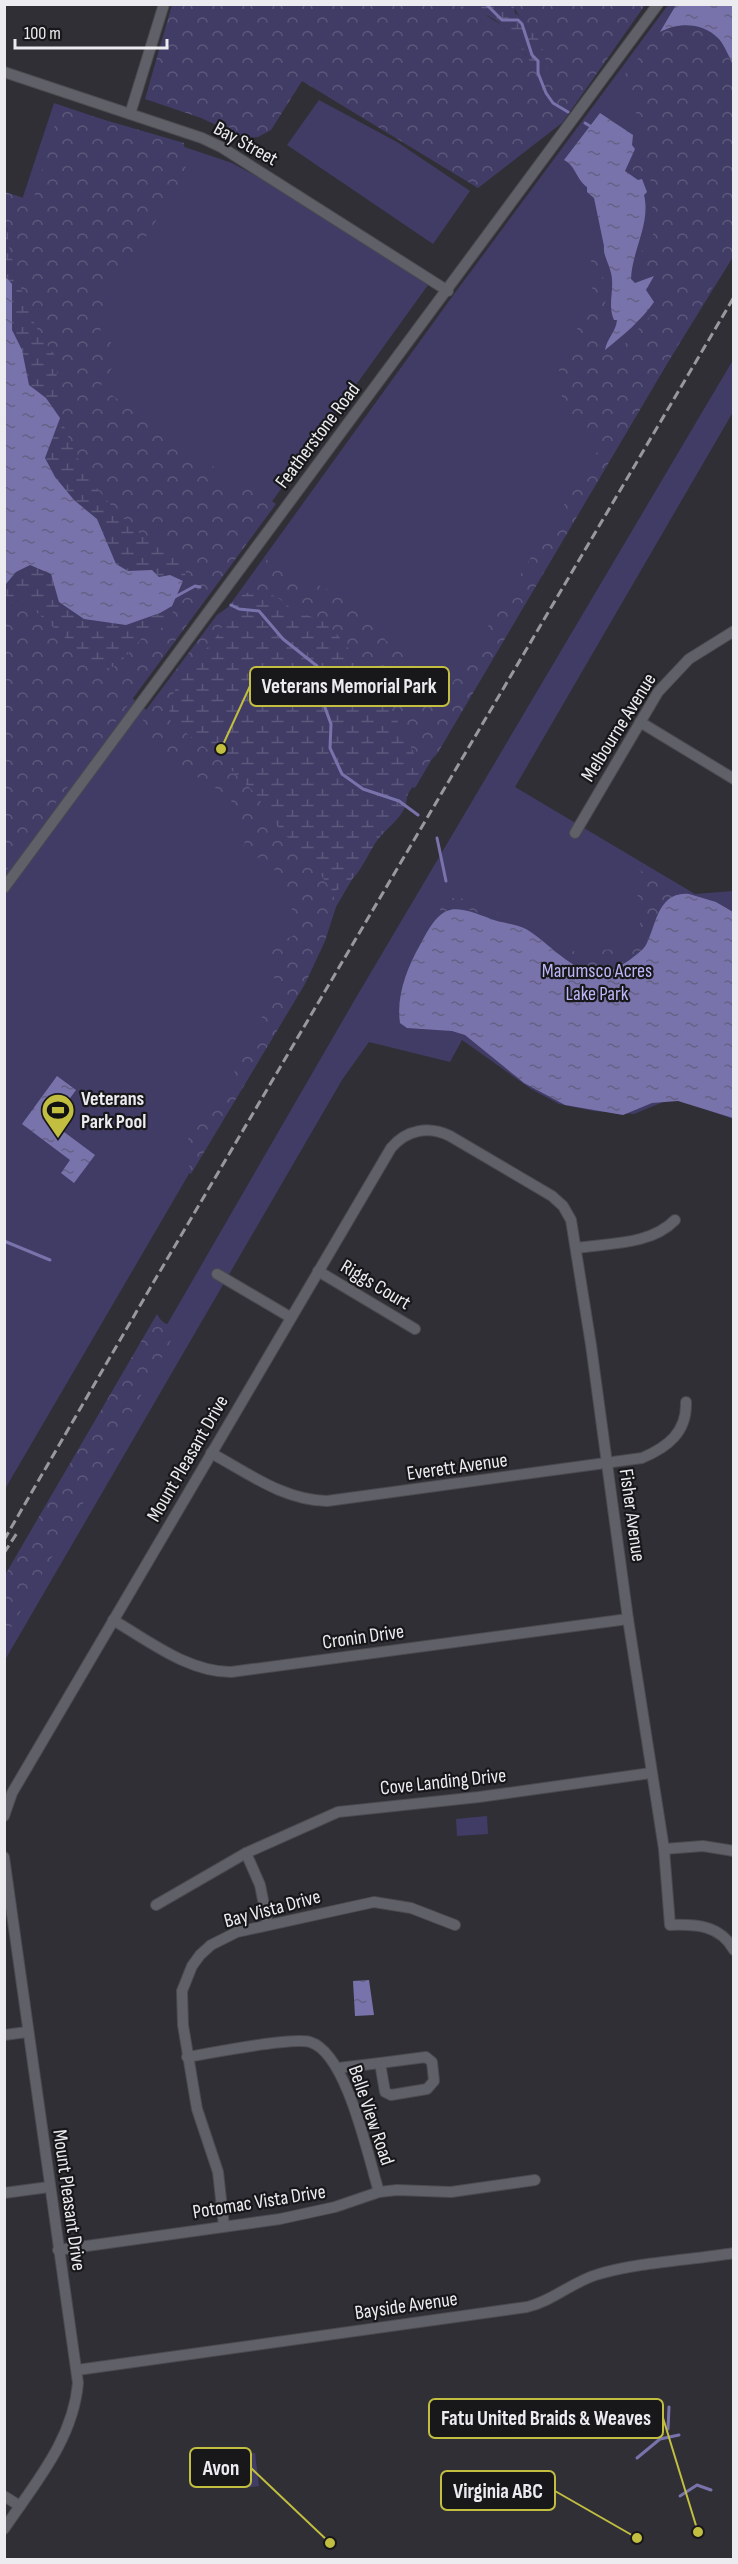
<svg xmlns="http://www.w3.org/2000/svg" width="738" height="2564" viewBox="0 0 738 2564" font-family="'Sofia Sans Condensed',sans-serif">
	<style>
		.green { fill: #403c65 }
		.forest { fill: url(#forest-crowns) }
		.wetland { fill: url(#wetland-marsh) }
		.water { fill: url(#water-ripples) }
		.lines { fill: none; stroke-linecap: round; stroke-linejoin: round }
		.stream { stroke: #7973ac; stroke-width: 3 }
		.street-casing { stroke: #4b4a50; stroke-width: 12 }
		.street { stroke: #606068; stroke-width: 10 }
		.rail { stroke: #98989d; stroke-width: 3; stroke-dasharray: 9 4.5; stroke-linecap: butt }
		.labels { text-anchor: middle; stroke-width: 4.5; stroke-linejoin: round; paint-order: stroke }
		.street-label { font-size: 20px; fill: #ececf0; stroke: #18181b }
		.park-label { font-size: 20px; fill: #bcb7f9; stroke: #18181b }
		.poi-label { font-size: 20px; font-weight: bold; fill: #ececf0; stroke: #18181b; text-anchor: start }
		.leader { fill: none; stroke: #c1be40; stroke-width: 2 }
		.callout-dot { fill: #c1be40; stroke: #18181b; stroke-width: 2 }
		.callout { fill: #18181b; stroke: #c1be40; stroke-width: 2 }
		.callout-label { font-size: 21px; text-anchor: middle; font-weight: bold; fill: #ececf0 }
	</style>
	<defs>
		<pattern id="forest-crowns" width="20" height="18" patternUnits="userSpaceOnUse" patternTransform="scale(1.5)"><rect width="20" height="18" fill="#403c65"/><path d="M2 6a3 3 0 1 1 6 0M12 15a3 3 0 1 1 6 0" fill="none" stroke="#5c587b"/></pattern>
		<pattern id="wetland-marsh" width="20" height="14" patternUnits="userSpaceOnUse" patternTransform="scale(1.5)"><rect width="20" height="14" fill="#403c65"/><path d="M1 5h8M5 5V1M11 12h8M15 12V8" fill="none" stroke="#5c587b"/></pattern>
		<pattern id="water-ripples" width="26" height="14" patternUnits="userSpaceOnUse" patternTransform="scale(1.5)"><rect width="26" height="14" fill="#7973ac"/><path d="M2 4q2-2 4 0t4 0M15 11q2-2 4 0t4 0" fill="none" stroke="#656184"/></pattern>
	</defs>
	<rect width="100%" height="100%" fill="#302f36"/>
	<!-- green -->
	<g class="green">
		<path d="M668 5H733V257L610 456 415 788 408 785 301 966 308 970 5 1489V511L8 242 54 103 232 163 282 190 428 285 131 697 151 714 449 301Z"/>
		<path d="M319 100 397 142 470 191 433 244 287 145Z"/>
		<path d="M733 360V412L515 787 695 894 733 891V1119L673 1098 634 1114 593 1111 559 1104 531 1089 462 1040 450 1062 369 1042 342 1080 5 1660V1605L354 1001Z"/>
		<path d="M487 1816 488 1834 457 1836 456 1819Z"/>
		<path d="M255 2453 259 2486C244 2489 226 2487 223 2469L229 2454Z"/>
	</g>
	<!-- forest -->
	<g class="forest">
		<path d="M172 5H457L482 13 503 26 517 41 526 56 546 69C546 59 541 40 534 32 527 22 516 16 514 5H645L562 123 478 188 302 81 271 130 258 137 244 138 201 118 145 99Z"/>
		<path d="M680 24C713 28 717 39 733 65V252L437 754 419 772C408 726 376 687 347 649 339 638 332 626 320 619 312 614 302 614 294 610 272 597 267 587 240 596L268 558C298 585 347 587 374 621 378 625 379 632 383 637 389 646 401 650 407 658 420 678 421 697 450 687L599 449 576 430 563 407 559 369 590 301 595 273 590 258 595 252C603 271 608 292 604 313 602 328 595 340 599 355L624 345 661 304 671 286 660 284V269L652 268 638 273 636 260 653 235 655 224 651 214 654 199 649 173 632 170 646 144V135L621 79 660 32Z"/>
		<path d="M60 107 184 143 186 176 147 234 136 268C90 282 110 297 100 333L122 352 100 387 213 465 215 481 229 491 251 487 276 504 5 872V604L23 600 93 663 106 669 118 665 147 632 161 628 173 617 172 606 186 572C182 562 172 552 163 545 155 539 145 539 138 532 89 489 48 426 58 359 34 331 27 309 17 274 13 259 6 248 9 232L5 226V192L33 201Z"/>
		<path d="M231 605C223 647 163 677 170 720L221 760 256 794 279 829 308 857 333 892 336 907 325 941 305 984 191 1174 188 1171 192 1156 188 1142 189 1132 206 1105 226 1089 270 1001 275 987 274 976 268 963 270 945 293 936C291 920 294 904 288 889 276 884 273 876 275 864L261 857 245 862 240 855 248 833 240 826 230 797 160 754 144 734 143 714 217 615Z"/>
		<path d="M638 869 681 895 667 902 661 910 653 922 645 948 608 973 592 971 568 961 534 935 542 931 570 950 584 955 597 950 630 949C653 925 629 883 638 869Z"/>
		<path d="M453 898C469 897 491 909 505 917V922L464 908 441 913 438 905Z"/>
		<path d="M157 1314C163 1325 168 1326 180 1324L133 1410 122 1424 114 1450 5 1638V1575Z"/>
	</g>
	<!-- wetland -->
	<g class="wetland">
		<path d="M457 5H514L515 13C535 24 545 48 547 69L535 68C521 50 512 30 492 18 481 12 467 12 457 5Z"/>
		<path d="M4 226 9 232C6 249 14 261 18 277 26 309 37 334 58 359 48 426 89 489 138 532 145 538 155 539 163 545 172 552 182 562 186 572L183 581 170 575 159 577 152 570 128 571 116 564 97 519 74 500 55 477 45 458 60 418 46 398 29 385 22 350 12 330V284L5 275Z"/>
		<path d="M30 565 51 574 59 602 100 622 113 621 126 625 160 613 172 606 173 616 161 628 147 632 118 665 106 669 93 663 23 600 5 604 4 585 16 572Z"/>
		<path d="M256 590C263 593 272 594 278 598 284 602 289 608 296 611 308 617 319 617 329 626 350 645 422 748 419 774 417 783 412 787 408 794 406 798 407 803 405 807 399 821 384 830 376 842 362 864 359 880 333 892L308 857 279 829 256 794 221 760 170 720C164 685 204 656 222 629 227 621 227 611 232 603 238 595 247 593 256 590Z"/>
	</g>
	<!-- water -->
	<g class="water">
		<path d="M676 5H733V65C729 57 725 46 719 39 703 22 678 22 660 32Z"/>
		<path d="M600 113 633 135 632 145 635 149 625 171 638 180 642 179 647 192 644 195C651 223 632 250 631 279L635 283 654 276 646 290 654 302C641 321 622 336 605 350 607 338 616 332 617 320H614C607 304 615 290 611 273 609 263 603 256 604 246L594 198 587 192V187C576 179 576 166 564 160Z"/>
		<path d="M4 275 12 284V330L22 350 29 385 46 398 60 418 45 458 55 477 74 500 97 519 116 564 128 571 152 570 159 577 170 575 183 581 172 606 160 613 126 625 84 619 59 602 51 574 30 565 16 572 5 585Z"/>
		<path d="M689 894 716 902 733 912V1118L678 1101 652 1103 623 1115 565 1105 524 1083 465 1035 452 1031 407 1028 400 1023C396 996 407 968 420 945 441 905 449 902 491 919 502 923 516 924 526 929 550 943 574 976 605 973 613 972 642 953 646 945 656 927 657 891 689 894Z"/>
		<path d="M57 1076 76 1090 52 1123 95 1155 74 1183 61 1173 70 1160 22 1124Z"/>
		<path d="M369 1980 374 2015 355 2016 353 1981Z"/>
	</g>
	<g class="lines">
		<!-- stream -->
		<g class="stream">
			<path d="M486 4 502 20H518L522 24 532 55 538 61V73L546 93 553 103 568 112"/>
			<path d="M585 123 590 126"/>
			<path d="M173 598 195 586 200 587"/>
			<path d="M231 605 239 609 259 611 283 639 317 666 325 693 323 702 331 724 330 748 342 774 363 789 399 801 418 815"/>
			<path d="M437 838 446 881"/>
			<path d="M4 1241 50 1260"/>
			<path d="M668 2429 669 2407"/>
			<path d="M637 2458 660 2439 679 2435"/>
			<path d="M680 2496 697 2485 711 2490"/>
		</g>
		<defs>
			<g id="street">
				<path d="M4 72 202 138 221 147 448 291"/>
				<path d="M130 114 164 4"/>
				<path d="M640 722 734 779"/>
				<path d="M575 833 658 692 689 659 734 631"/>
				<path d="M4 888 658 4"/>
				<path d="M576 1248C609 1243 651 1245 675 1220"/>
				<path d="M318 1271 415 1329"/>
				<path d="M217 1274 290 1317"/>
				<path d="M211 1453C248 1473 283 1500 327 1501L642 1458C668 1447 687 1432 686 1402"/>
				<path d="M113 1620C149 1641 188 1672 231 1672L628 1619"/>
				<path d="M4 1816 12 1793 391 1148C407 1129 429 1126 450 1136L552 1196 563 1206 571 1220 591 1345 628 1619 664 1849 670 1925C696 1924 720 1925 734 1950"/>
				<path d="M664 1849 703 1846 734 1851"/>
				<path d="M246 1853 260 1885 268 1925"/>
				<path d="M4 1857 78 2383C73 2440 35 2483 4 2529"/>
				<path d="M156 1905 246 1853 338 1812 479 1797 651 1773"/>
				<path d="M4 2035 27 2032"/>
				<path d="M187 2057C212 2053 290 2037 310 2042 347 2053 368 2157 379 2192"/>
				<path d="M426 2057 432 2062 434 2081 427 2089 391 2095 385 2092 380 2063Z"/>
				<path d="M338 2068 380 2063"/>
				<path d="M4 2193 49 2187"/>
				<path d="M224 2226 218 2172 197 2109 183 2025 182 1991 192 1966 200 1955 211 1945 237 1932 374 1902 411 1908 455 1925"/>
				<path d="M58 2250 280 2219 335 2207 379 2192 397 2190 451 2192 535 2180"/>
				<path d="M77 2370 527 2307C553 2301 573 2281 599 2274 639 2262 692 2260 734 2253"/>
				<path d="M4 2496 20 2506"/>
			</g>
		</defs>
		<!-- street casing -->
		<use href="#street" class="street-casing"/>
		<!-- street -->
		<use href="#street" class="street"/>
		<!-- rail -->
		<g class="rail">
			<path d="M4 1540 156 1278 734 297"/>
			<path d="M4 1553 17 1533"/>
		</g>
	</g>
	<!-- icons -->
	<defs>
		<symbol id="stadium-pin" viewBox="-11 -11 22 30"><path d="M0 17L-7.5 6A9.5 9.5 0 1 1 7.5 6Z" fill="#c1be40" stroke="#18181b"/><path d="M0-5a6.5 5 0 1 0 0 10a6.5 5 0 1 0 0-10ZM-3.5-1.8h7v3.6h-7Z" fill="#111"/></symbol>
	</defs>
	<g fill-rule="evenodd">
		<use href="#stadium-pin" x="39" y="1091" width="38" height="52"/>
	</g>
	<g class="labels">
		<!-- street labels -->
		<g class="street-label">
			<text transform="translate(246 143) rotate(29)" y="7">Bay Street</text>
			<text transform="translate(317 435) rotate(-53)" y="7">Featherstone Road</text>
			<text transform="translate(618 727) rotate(-58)" y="7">Melbourne Avenue</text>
			<text transform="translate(376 1284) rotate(31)" y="7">Riggs Court</text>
			<text transform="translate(187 1458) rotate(-60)" y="7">Mount Pleasant Drive</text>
			<text transform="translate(457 1466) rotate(-8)" y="7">Everett Avenue</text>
			<text transform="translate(633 1515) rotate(82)" y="7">Fisher Avenue</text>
			<text transform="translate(363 1636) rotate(-8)" y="7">Cronin Drive</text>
			<text transform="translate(443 1781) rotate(-6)" y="7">Cove Landing Drive</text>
			<text transform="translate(272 1908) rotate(-15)" y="7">Bay Vista Drive</text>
			<text transform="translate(372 2115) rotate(71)" y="7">Belle View Road</text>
			<text transform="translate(70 2200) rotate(82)" y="7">Mount Pleasant Drive</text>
			<text transform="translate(259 2201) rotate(-9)" y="7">Potomac Vista Drive</text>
			<text transform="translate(406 2305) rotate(-8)" y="7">Bayside Avenue</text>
		</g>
		<!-- park labels -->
		<g class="park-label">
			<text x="597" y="977">Marumsco Acres<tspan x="597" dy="23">Lake Park</tspan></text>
		</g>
		<!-- poi labels -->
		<g class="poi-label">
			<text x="81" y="1105">Veterans<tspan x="81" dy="23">Park Pool</tspan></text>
		</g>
	</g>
	<!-- callouts -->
	<path class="leader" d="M221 749L250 686M698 2532L663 2418M330 2543L251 2468M637 2538L555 2491"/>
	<g class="callout-dot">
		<circle cx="221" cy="749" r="6"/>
		<circle cx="698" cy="2532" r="6"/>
		<circle cx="330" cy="2543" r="6"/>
		<circle cx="637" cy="2538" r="6"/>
	</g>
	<g class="callout">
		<rect x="250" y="667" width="199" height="39" rx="6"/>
		<rect x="429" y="2399" width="234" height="39" rx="6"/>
		<rect x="190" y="2448" width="61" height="39" rx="6"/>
		<rect x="441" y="2471" width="114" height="39" rx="6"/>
	</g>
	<g class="callout-label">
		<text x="349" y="693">Veterans Memorial Park</text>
		<text x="546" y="2425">Fatu United Braids &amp; Weaves</text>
		<text x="221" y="2475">Avon</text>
		<text x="498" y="2498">Virginia ABC</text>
	</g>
	<!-- border -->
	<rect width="738" height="2564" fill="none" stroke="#ececf0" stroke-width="12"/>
	<!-- scale -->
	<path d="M15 39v9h152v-9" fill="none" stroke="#ececf0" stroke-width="3"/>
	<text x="24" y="39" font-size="18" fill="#ececf0" stroke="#18181b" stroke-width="4.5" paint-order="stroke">100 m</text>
</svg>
